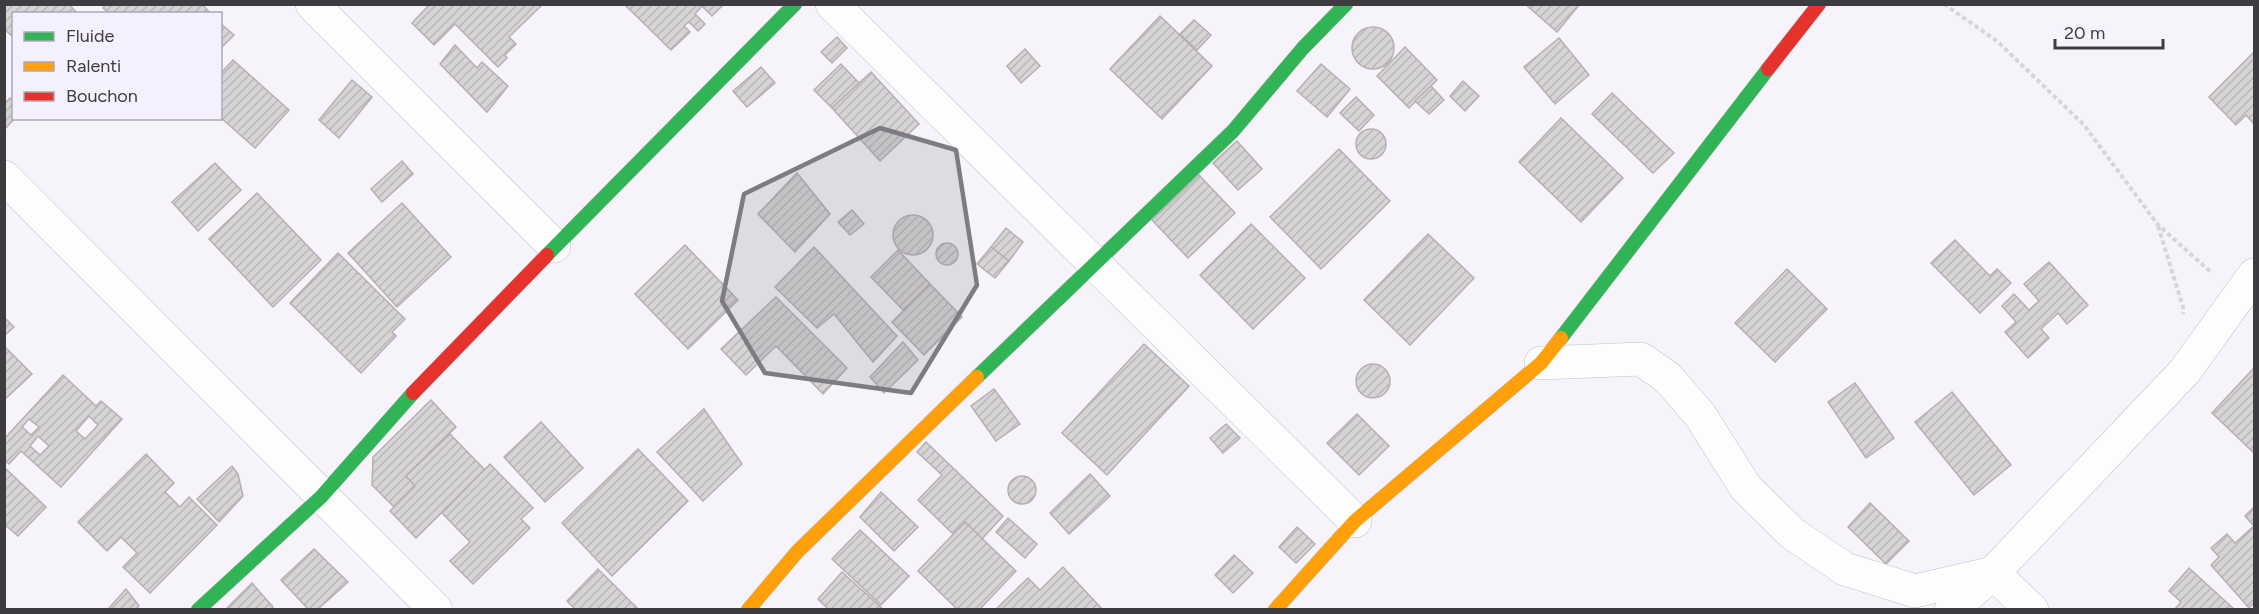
<svg xmlns="http://www.w3.org/2000/svg" width="2259" height="614" viewBox="0 0 2259 614" font-family="Figtree,sans-serif">
	<style>
		.building { fill: url(#building-hatch); stroke: #b4b0b3; stroke-width: 1.5; fill-rule: evenodd }
		.lines { fill: none; stroke-linecap: round; stroke-linejoin: round }
		.street-casing { stroke: #c1bfc4; stroke-width: 34 }
		.fast-casing { stroke: #c1bfc4; stroke-width: 15 }
		.slow-casing { stroke: #c1bfc4; stroke-width: 15 }
		.jam-casing { stroke: #c1bfc4; stroke-width: 15 }
		.path { stroke: #d6d5d8; stroke-width: 4; stroke-dasharray: 4.5 3; stroke-linecap: butt }
		.street { stroke: #fefdfe; stroke-width: 33 }
		.fast { stroke: #30b455; stroke-width: 14 }
		.slow { stroke: #ff9f0a; stroke-width: 14 }
		.jam { stroke: #e5322d; stroke-width: 14 }
		.marked { fill: #7e7c82; fill-opacity: 0.2; stroke: #7e7c82; stroke-width: 4.5; stroke-linejoin: round }
	</style>
	<defs>
		<pattern id="building-hatch" width="6" height="6" patternUnits="userSpaceOnUse" patternTransform="scale(1.5)"><rect width="6" height="6" fill="#d7d4d6"/><path d="M-1 1l2-2M0 6l6-6M5 7l2-2" fill="none" stroke="#bab7b9"/></pattern>
	</defs>
	<rect width="100%" height="100%" fill="#f6f4fa"/>
	<!-- building -->
	<g class="building">
		<path d="M4 4H69L78 14H14V38L4 29Z"/>
		<path d="M106 4H202L211 14H110L103 8Z"/>
		<path d="M430 4H539L541 6 509 37 516 44 505 55 507 58 498 67 455 24 434 45 412 23Z"/>
		<path d="M624 4H724L712 16 702 6 695 14 705 24 698 31 689 22 684 26 690 32 671 50Z"/>
		<path d="M1525 4H1580L1557 32Z"/>
		<path d="M1160 16 1212 66 1162 119 1110 69Z"/>
		<path d="M1194 20 1211 35 1197 50 1180 34Z"/>
		<path d="M220 23 234 35 220 49Z"/>
		<circle cx="1373" cy="48" r="21"/>
		<path d="M837 37 847 48 832 63 821 52Z"/>
		<path d="M1559 38 1589 75 1555 104 1524 67Z"/>
		<path d="M455 45 477 68 482 62 508 86 487 112 440 64Z"/>
		<path d="M1405 47 1437 80 1409 108 1377 76Z"/>
		<path d="M1025 49 1040 66 1021 83 1007 66Z"/>
		<path d="M2254 52V124L2246 115 2236 125 2209 97Z"/>
		<path d="M233 60 289 110 255 148 220 117V74Z"/>
		<path d="M841 64 859 83 832 108 814 90Z"/>
		<path d="M1321 64 1350 89 1327 117 1297 91Z"/>
		<path d="M761 67 775 83 747 107 733 91Z"/>
		<path d="M871 72 919 124 880 161 832 108Z"/>
		<path d="M352 80 372 97 339 138 319 120Z"/>
		<path d="M1463 81 1479 96 1465 111 1450 96Z"/>
		<path d="M1431 86 1444 100 1429 114 1415 101Z"/>
		<path d="M1612 93 1674 153 1653 173 1592 114Z"/>
		<path d="M1356 97 1374 115 1359 131 1340 113Z"/>
		<path d="M10 98 14 102 15 118 4 130V104Z"/>
		<path d="M1561 118 1623 178 1581 222 1519 162Z"/>
		<circle cx="1371" cy="144" r="15"/>
		<path d="M1237 141 1262 169 1238 190 1213 163Z"/>
		<path d="M1339 149 1390 201 1321 269 1270 217Z"/>
		<path d="M402 161 413 174 382 202 371 189Z"/>
		<path d="M215 163 241 190 198 231 172 202Z"/>
		<path d="M797 173 830 214 795 252 758 214Z"/>
		<path d="M1199 175 1235 213 1188 258 1152 220Z"/>
		<path d="M257 193 321 260 273 307 209 239Z"/>
		<path d="M402 203 451 257 397 307 348 253Z"/>
		<path d="M852 210 864 224 850 235 838 222Z"/>
		<circle cx="913" cy="235" r="20"/>
		<path d="M1251 224 1305 278 1253 329 1200 275Z"/>
		<path d="M1006 228 1023 242 1009 261 991 247Z"/>
		<path d="M1428 234 1474 278 1410 345 1364 300Z"/>
		<path d="M1955 240 1990 276 1997 269 2011 283 1980 313 1931 263Z"/>
		<circle cx="947" cy="254" r="11"/>
		<path d="M685 245 738 300 688 349 635 294Z"/>
		<path d="M814 247 897 336 873 362 834 314 817 328 775 287Z"/>
		<path d="M991 247 1009 261 995 278 977 264Z"/>
		<path d="M898 250 930 284 903 310 871 277Z"/>
		<path d="M338 253 405 319 392 332 396 336 361 373 290 303Z"/>
		<path d="M2049 262 2088 305 2067 324 2058 313 2041 329 2049 338 2028 358 2005 332 2016 322 2002 306 2014 294 2029 310 2039 301 2024 284Z"/>
		<path d="M1787 269 1827 309 1775 362 1735 323Z"/>
		<path d="M930 284 962 317 924 355 892 322Z"/>
		<path d="M776 297 847 368 823 394 776 346 746 375 721 349Z"/>
		<path d="M4 317 14 327 4 336Z"/>
		<path d="M903 342 918 360 884 393 870 377Z"/>
		<path d="M1144 344 1189 386 1107 475 1062 433Z"/>
		<path d="M4 346 32 374 4 400Z"/>
		<circle cx="1373" cy="381" r="17"/>
		<path d="M2254 368V453L2212 413Z"/>
		<path d="M63 375 96 406 101 401 122 419 61 487 21 451 9 464 4 460V439ZM89 416 98 425 85 439 76 431ZM29 419 39 427 31 435 22 427ZM38 436 49 446 40 455 30 446Z"/>
		<path d="M1855 383 1894 438 1866 458 1828 402Z"/>
		<path d="M994 389 1020 424 996 441 971 406Z"/>
		<path d="M1952 392 2011 465 1974 495 1915 422Z"/>
		<path d="M431 400 456 427 406 476 415 486 394 507 372 485 373 457Z"/>
		<path d="M704 409 742 464 703 501 657 452Z"/>
		<path d="M1357 414 1389 446 1359 475 1327 443Z"/>
		<path d="M541 422 583 468 545 502 504 457Z"/>
		<path d="M1226 424 1240 438 1223 453 1210 438Z"/>
		<path d="M450 434 485 470 416 538 390 511 415 486 406 476Z"/>
		<path d="M926 442 1003 516 982 539 965 522 953 534 918 500 942 475 917 452Z"/>
		<path d="M638 449 688 501 612 576 562 523Z"/>
		<path d="M146 454 174 483 165 492 180 507 189 497 217 525 150 593 123 567 137 553 121 537 107 551 78 522Z"/>
		<path d="M490 464 533 508 521 519 530 528 473 584 450 561 470 542 442 513Z"/>
		<path d="M232 466 238 474 243 496 219 522 197 499Z"/>
		<path d="M4 467 46 507 18 536 4 524Z"/>
		<path d="M1090 474 1110 496 1069 534 1050 513Z"/>
		<circle cx="1022" cy="490" r="14"/>
		<path d="M881 492 918 527 894 551 860 517Z"/>
		<path d="M1870 503 1909 541 1886 564 1848 527Z"/>
		<path d="M2254 507V526L2245 516Z"/>
		<path d="M1008 518 1037 544 1025 558 996 532Z"/>
		<path d="M965 522 1016 571 979 610H958L918 571Z"/>
		<path d="M2254 526V603L2249 608 2211 565 2219 557 2211 548 2227 534 2235 543Z"/>
		<path d="M1297 527 1315 544 1296 563 1279 547Z"/>
		<path d="M860 530 909 576 881 605 832 559Z"/>
		<path d="M314 549 348 582 317 610H309L281 580Z"/>
		<path d="M1234 555 1253 573 1233 593 1215 575Z"/>
		<path d="M1063 567 1103 610H995L1028 578 1040 590Z"/>
		<path d="M2189 568 2235 610H2174L2181 602 2169 591Z"/>
		<path d="M598 569 639 610H576L567 601Z"/>
		<path d="M842 572 884 610H829L818 599Z"/>
		<path d="M252 583 273 607 270 610H225Z"/>
		<path d="M126 589 139 606 135 610H110L109 608Z"/>
	</g>
	<g class="lines">
		<defs>
			<g id="street">
				<path d="M312 4 554 246"/>
				<path d="M832 4 1355 521"/>
				<path d="M4 177 436 610"/>
				<path d="M1541 363 1641 359 1668 378 1700 415 1746 488 1793 534 1845 569 1915 591 1993 573"/>
				<path d="M1993 573 2032 610"/>
				<path d="M1951 610 1993 573 2185 371 2254 275"/>
			</g>
			<g id="fast">
				<path d="M547 255 795 4"/>
				<path d="M1561 338 1768 69"/>
				<path d="M977 377 1233 131 1303 48 1346 4"/>
				<path d="M198 610 321 497 413 393"/>
			</g>
			<g id="slow">
				<path d="M748 610 797 552 977 377"/>
				<path d="M1275 610 1355 521 1541 363 1561 338"/>
			</g>
			<g id="jam">
				<path d="M1768 69 1819 4"/>
				<path d="M413 393 547 255"/>
			</g>
		</defs>
		<!-- street casing -->
		<use href="#street" class="street-casing"/>
		<!-- fast casing -->
		<use href="#fast" class="fast-casing"/>
		<!-- slow casing -->
		<use href="#slow" class="slow-casing"/>
		<!-- jam casing -->
		<use href="#jam" class="jam-casing"/>
		<!-- path -->
		<g class="path">
			<path d="M1944 4 1997 41 2084 125 2158 225 2212 273"/>
			<path d="M2158 226 2183 307V314"/>
		</g>
		<!-- street -->
		<use href="#street" class="street"/>
		<!-- fast -->
		<use href="#fast" class="fast"/>
		<!-- slow -->
		<use href="#slow" class="slow"/>
		<!-- jam -->
		<use href="#jam" class="jam"/>
	</g>
	<!-- marked area -->
	<path class="marked" d="M880 128 956 150 977 285 911 393 765 373 722 301 744 194Z"/>
	<!-- border -->
	<rect width="2259" height="614" fill="none" stroke="#3e3c41" stroke-width="12"/>
	<!-- legend -->
	<rect x="12" y="12" width="210" height="108" fill="#f5f0fe" stroke="#aca8b2" stroke-width="1.5"/>
	<rect x="24" y="32" width="30" height="9" fill="#30b455" stroke="#aca8b2" stroke-width="1.5"/>
	<text x="66" y="42" font-size="18" fill="#3e3c41">Fluide</text>
	<rect x="24" y="62" width="30" height="9" fill="#ff9f0a" stroke="#aca8b2" stroke-width="1.5"/>
	<text x="66" y="72" font-size="18" fill="#3e3c41">Ralenti</text>
	<rect x="24" y="92" width="30" height="9" fill="#e5322d" stroke="#aca8b2" stroke-width="1.5"/>
	<text x="66" y="102" font-size="18" fill="#3e3c41">Bouchon</text>
	<!-- scale -->
	<path d="M2055 39v9h108v-9" fill="none" stroke="#3e3c41" stroke-width="3"/>
	<text x="2064" y="39" font-size="18" fill="#3e3c41" stroke="#f5f0fe" stroke-width="4.5" paint-order="stroke">20 m</text>
</svg>
